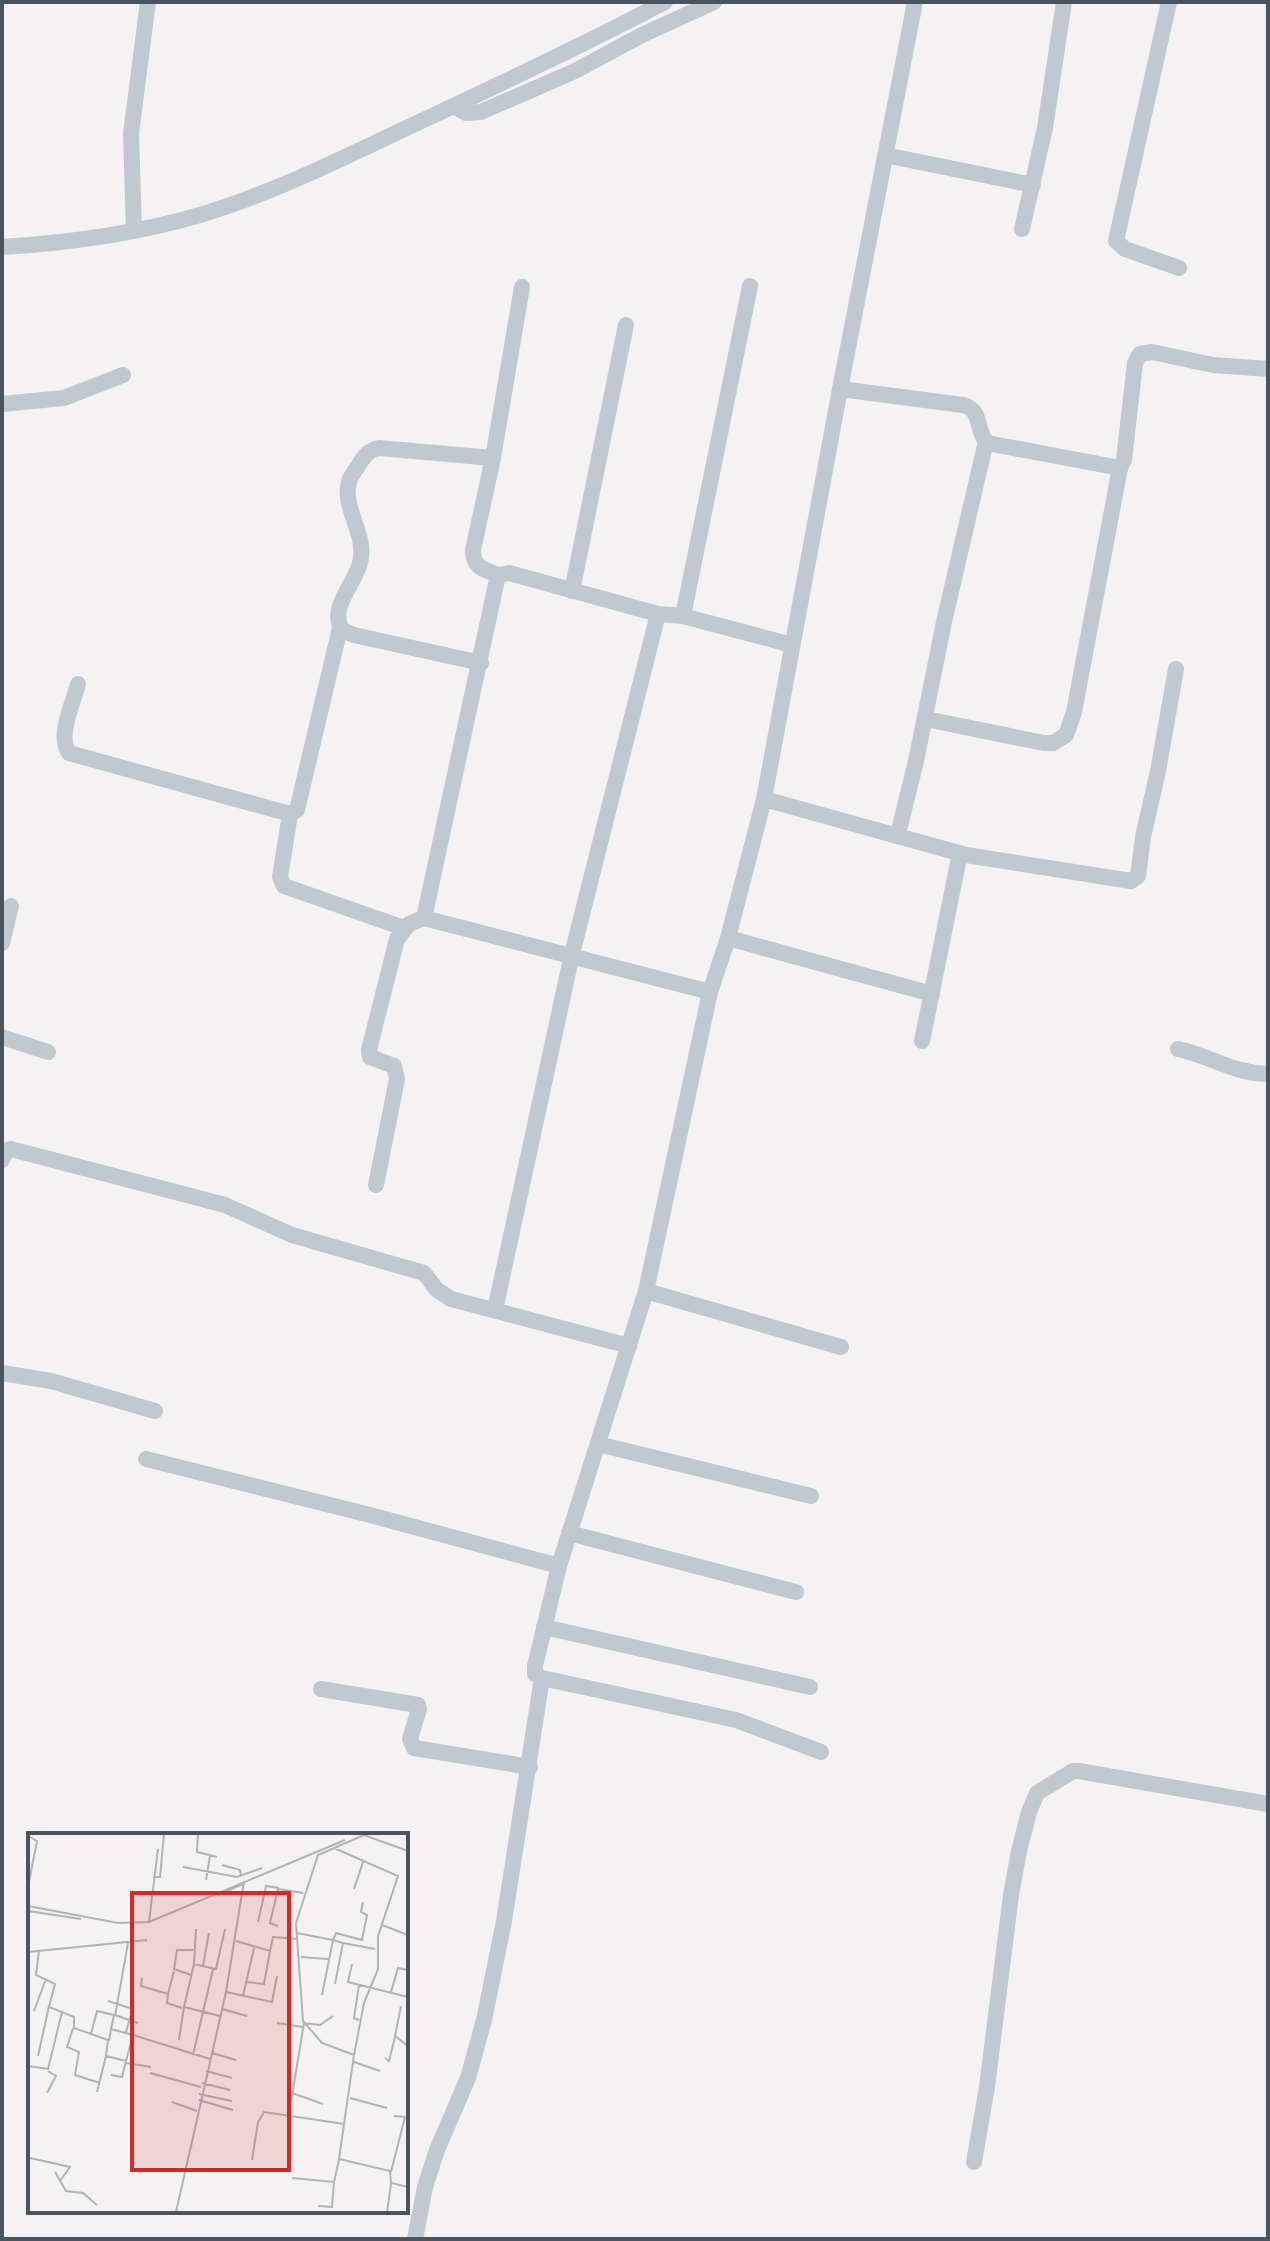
<svg xmlns="http://www.w3.org/2000/svg" width="1270" height="2241" viewBox="0 0 1270 2241" font-family="'Space Grotesk',sans-serif">
	<style>
		.lines { fill: none; stroke-linecap: round; stroke-linejoin: round }
		.minor { stroke: #c0c9d0; stroke-width: 16 }
		.inset-road { fill: none; stroke: #b0b3b7; stroke-width: 2 }
		.view { fill: #d62828; fill-opacity: 0.15; stroke: #d62828; stroke-width: 4 }
		.inset-edge { fill: none; stroke: #49545f; stroke-width: 4 }
	</style>
	<rect width="100%" height="100%" fill="#f4f2f2"/>
	<g class="lines">
		<!-- minor -->
		<g class="minor">
			<path d="M1169 2 1116 241 1125 249 1179 268"/>
			<path d="M453 106 466 113 481 112 575 71 642 35 714 2"/>
			<path d="M885 155 1033 185"/>
			<path d="M1022 229 1045 128 1064 2"/>
			<path d="M134 231 131 133 148 2"/>
			<path d="M2 247C69 243 135 234 200 215 280 191 354 152 430 117 509 80 587 43 665 2"/>
			<path d="M840 389 963 405C983 410 975 430 987 443L1120 468 1124 460 1135 363 1140 354 1152 352 1213 365 1268 369"/>
			<path d="M2 404 64 398 123 375"/>
			<path d="M498 575C483 569 473 568 473 550L493 458 522 287"/>
			<path d="M572 591 626 325"/>
			<path d="M683 616 792 645"/>
			<path d="M481 663 354 635 342 630C329 608 353 586 359 566 370 535 339 507 350 479 352 474 357 468 360 463 365 455 369 450 379 448L493 458"/>
			<path d="M78 684C73 704 57 735 69 753L290 814 297 810 340 628"/>
			<path d="M926 719 1044 743H1053L1066 735 1074 712 1120 468"/>
			<path d="M764 799 966 855 1131 881 1138 876 1143 837 1158 771 1176 669"/>
			<path d="M290 814 280 877 284 886 404 928"/>
			<path d="M898 834 916 761 944 622 986 441"/>
			<path d="M728 938 932 994"/>
			<path d="M2 943 11 906"/>
			<path d="M710 992 424 918 498 575 509 573 658 614 683 616 750 286"/>
			<path d="M2 1037 48 1052"/>
			<path d="M922 1041 960 853"/>
			<path d="M1178 1049C1211 1056 1232 1073 1268 1074"/>
			<path d="M2 1160 6 1151 11 1149 225 1205 292 1235 424 1273 436 1289 451 1299 629 1346"/>
			<path d="M376 1185 397 1079 394 1066 370 1057 369 1050 397 939 409 924 424 918"/>
			<path d="M646 1291 841 1347"/>
			<path d="M495 1310 572 954 658 614"/>
			<path d="M2 1373 51 1381 155 1411"/>
			<path d="M598 1444 811 1496"/>
			<path d="M146 1459 370 1515 559 1566"/>
			<path d="M569 1533 796 1592"/>
			<path d="M544 1627 810 1687"/>
			<path d="M542 1678 736 1720 821 1752"/>
			<path d="M321 1689 418 1705 419 1709 410 1739 414 1748 530 1767"/>
			<path d="M974 2162 987 2087 1011 1895 1019 1851 1029 1812 1037 1793 1073 1771H1079L1268 1804"/>
			<path d="M415 2239 425 2187 437 2150 468 2078 484 2020 504 1921 542 1678 535 1674V1666L559 1566 646 1291 710 992 728 938 764 799 840 389 915 2"/>
		</g>
	</g>
	<!-- overview -->
	<g transform="translate(28 1833)">
		<rect width="380" height="380" fill="#f4f2f2"/>
		<path class="inset-road" d="M170 1 169 19 189 24M0 3 9 8 0 54M306 15 370 43 350 103V136L336 170 326 222M380 18 336 2 290 22 268 90 275 188 294 210 326 222 311 326 362 338 363 350 380 354M194 32 212 37 213 43M155 34 209 44 234 35M125 44H132L136 1M178 47 182 23M326 56 335 29M190 62 217 50M0 73 90 90 121 89 317 7M0 78 53 86M121 89 130 16M230 89 238 53 251 55M354 92 380 102M250 93 242 90 250 56 275 60M269 100 305 107 294 162M305 107 315 110 307 151M208 108 242 118 245 104 270 106M305 108 308 100 334 107 339 82 333 79 335 69M315 110 347 116M11 118 8 142 27 151 21 174 46 184V195L80 207 78 223 98 228 105 202 182 226M0 119 119 107M273 124 300 126M166 131 168 96M324 131 320 149 380 164M175 133 181 100M163 142 146 136 149 117H165M114 145 113 153 140 161 146 138M218 149 236 151 242 118M198 159 244 169 249 143M363 159 370 135 380 137M140 161 139 170 154 175M215 163 226 115M80 168 105 176M373 173 367 203 380 213M194 176 219 183M6 178 18 146M87 182 110 190M87 183 100 110M192 183 156 174 166 131 188 136 197 96M331 187 326 185 331 152M249 190 275 194M45 195 39 214 51 219 47 242 72 250M98 199 106 172M63 201 69 178 86 182 83 196M151 207 156 174M81 208 83 196 105 202M184 220 208 227M165 222 185 136M10 223 21 173M357 225 361 228 367 204M326 229 352 238M98 230 123 234M0 233 20 236 34 179M178 238 204 245M122 240 173 254M83 242 94 244 98 228M174 250 202 257M69 259 78 223M19 260 28 243 20 238M264 260 295 271M171 261 204 268M322 265 359 275M171 267 205 277M144 269 169 278M263 269 276 190 292 192 305 183M2 325 42 334 32 348M224 327 230 289 236 279 316 291M27 339 38 358 55 360 69 372M363 339 377 284 366 283M264 345 306 349 311 327M290 373 304 374 306 349M148 379 198 159 216 48M359 379 363 351"/>
		<path class="view" d="M104 60H261V337H104Z"/>
		<rect width="380" height="380" class="inset-edge"/>
	</g>
	<!-- border -->
	<rect width="1270" height="2241" fill="none" stroke="#49545f" stroke-width="8"/>
</svg>
